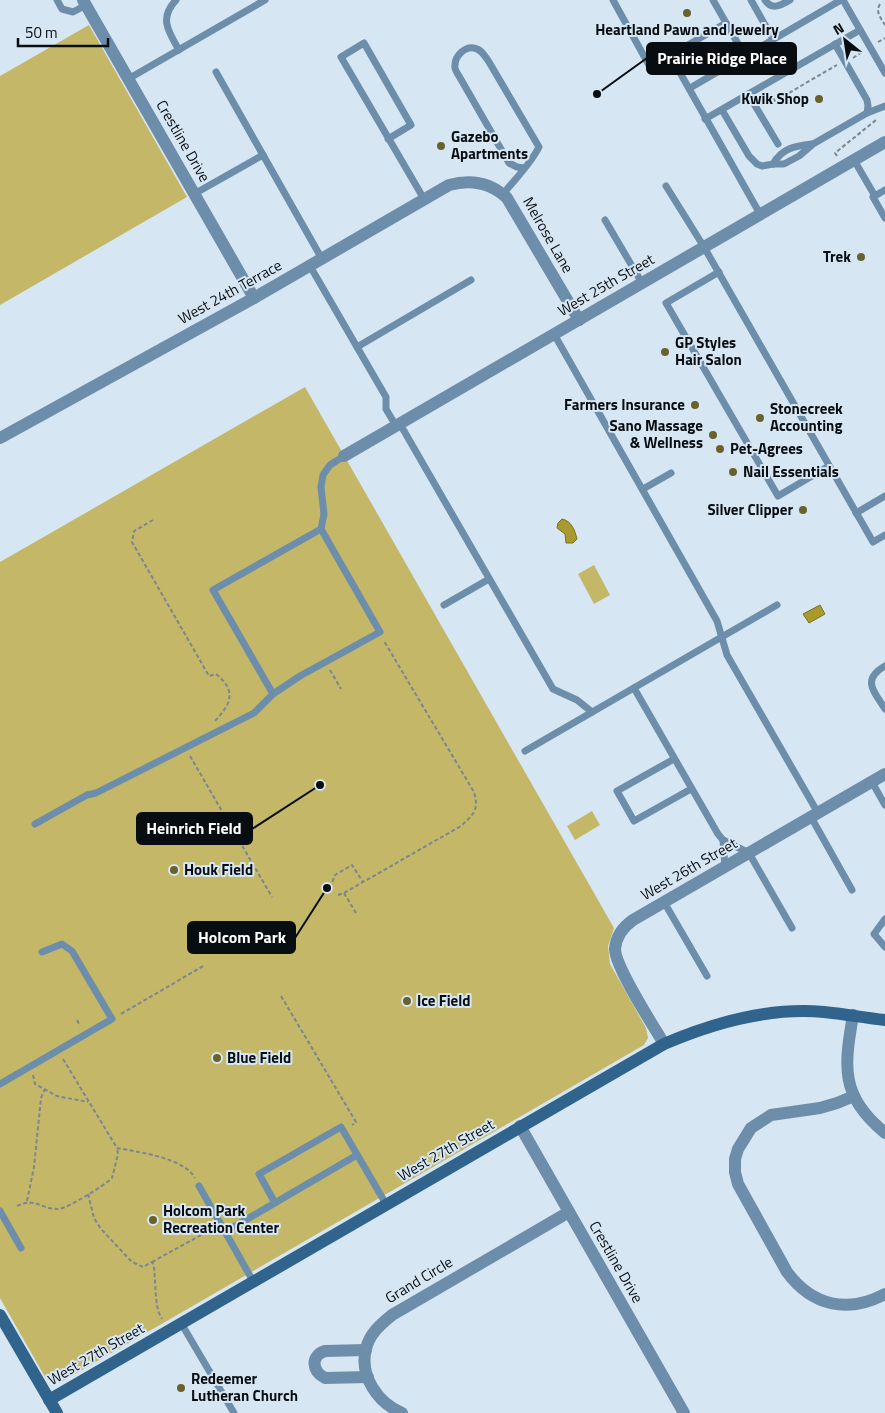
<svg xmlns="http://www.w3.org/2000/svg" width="885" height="1413" viewBox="0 0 885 1413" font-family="'Titillium Web',sans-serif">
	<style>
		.green { fill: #c4b868 }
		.water { fill: #a99a2d; stroke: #797025 }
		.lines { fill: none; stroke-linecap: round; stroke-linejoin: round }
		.path { stroke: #7b868f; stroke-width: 2; stroke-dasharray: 4 2.5; stroke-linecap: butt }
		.lane { stroke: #6d8eaa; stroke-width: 7 }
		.street { stroke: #6d8eaa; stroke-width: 12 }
		.secondary { stroke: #30648c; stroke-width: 12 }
		.poi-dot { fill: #69622e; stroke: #d7e6f3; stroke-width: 2 }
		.labels { text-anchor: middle; stroke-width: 4; stroke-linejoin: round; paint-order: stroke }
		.poi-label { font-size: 15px; font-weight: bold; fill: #080d11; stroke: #d7e6f3; text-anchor: start }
		.street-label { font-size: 15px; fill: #080d11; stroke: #d7e6f3 }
		.leader { fill: none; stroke: #080d11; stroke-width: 2 }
		.callout-dot { fill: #080d11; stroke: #d7e6f3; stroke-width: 2 }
		.callout { fill: #080d11; stroke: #080d11; stroke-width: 2 }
		.callout-label { font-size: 16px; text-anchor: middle; font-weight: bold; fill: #fff }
	</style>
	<rect width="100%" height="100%" fill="#d7e6f3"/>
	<!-- green -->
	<g class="green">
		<path d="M89 25 187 197 0 305V76Z"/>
		<path d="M305 387 614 928 608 946 610 964 646 1028 648 1038 644 1045 63 1381 54 1383 45 1377 0 1298V562Z"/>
		<path d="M594 565 610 595 594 604 578 574Z"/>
		<path d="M592 811 600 825 575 840 567 826Z"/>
	</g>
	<!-- water -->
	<g class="water">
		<path d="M562 519C572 521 575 531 577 539L573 543H566L565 534 557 528 558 523Z"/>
		<path d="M820 605 825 614 809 623 803 614Z"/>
	</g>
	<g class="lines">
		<!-- path -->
		<g class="path">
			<path d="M880 4C875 12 881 18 885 25"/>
			<path d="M878 42 885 38"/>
			<path d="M853 58 862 52"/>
			<path d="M763 101 772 96 775 101 837 65"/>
			<path d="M837 156 835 153 876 120"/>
			<path d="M153 520 134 531 132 542 209 676 216 674C237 691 231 704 215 721"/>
			<path d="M330 670 341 689"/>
			<path d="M190 756 272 897"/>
			<path d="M330 888 335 875 352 865 363 882"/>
			<path d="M344 893 356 913"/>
			<path d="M338 895 344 893 461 826C474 814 479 810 474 792L384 641"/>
			<path d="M281 996 356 1122 352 1125"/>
			<path d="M121 1014 205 965"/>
			<path d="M77 1020 80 1026"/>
			<path d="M63 1059 117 1148C139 1152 184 1158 195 1178"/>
			<path d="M33 1075 35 1084 57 1096 88 1102"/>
			<path d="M88 1194 94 1218 101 1229 132 1262 143 1267 152 1262 154 1266 156 1298 158 1311 162 1319"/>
			<path d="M27 1201 34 1167 41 1098 45 1089"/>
			<path d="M17 1206C36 1197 40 1209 58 1209 67 1209 105 1185 112 1178L118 1154 117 1148"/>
			<path d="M152 1262 212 1229"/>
		</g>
		<!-- lane -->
		<g class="lane">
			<path d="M57 0 62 9 73 12 86 5"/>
			<path d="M176 0C159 18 168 31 179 50"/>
			<path d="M613 0 650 67 726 23"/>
			<path d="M713 0 745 56"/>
			<path d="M751 0 773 39"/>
			<path d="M765 0C772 11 781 5 790 0"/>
			<path d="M843 0 885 73"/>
			<path d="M670 55 760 214"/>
			<path d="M216 72 322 259"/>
			<path d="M128 79 265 0"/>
			<path d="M690 88 841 0"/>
			<path d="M748 94 778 144"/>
			<path d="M722 110 749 156 757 164 762 166 773 164H784L799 156 813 144 867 113 868 106 867 100 835 44"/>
			<path d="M867 113 885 106"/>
			<path d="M705 119 860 30"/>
			<path d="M388 139 411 125 364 43 341 57 424 199"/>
			<path d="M854 160 875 196"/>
			<path d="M773 164C782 148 795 146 812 144"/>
			<path d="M666 186 704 247 873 542 885 535"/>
			<path d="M885 190 873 197 885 218"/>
			<path d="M194 194 263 155"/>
			<path d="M503 194C515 179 530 165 539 147L489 62C485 56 481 49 474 48 465 46 455 56 455 65 454 69 457 73 459 76L509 163 517 167 524 168"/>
			<path d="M605 220 642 283"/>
			<path d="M310 266 386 397V409L396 426"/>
			<path d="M719 272 666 303 778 496 829 466"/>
			<path d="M554 334 717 621 727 655 818 813"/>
			<path d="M357 347 471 280"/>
			<path d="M400 424 553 689 577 700 592 712"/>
			<path d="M643 489 671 473"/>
			<path d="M856 513 885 496"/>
			<path d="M444 605 489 579"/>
			<path d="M885 666C861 680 874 691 885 709"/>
			<path d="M634 688 718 834 723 840 749 853 792 928"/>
			<path d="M273 694 213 590 321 529 324 514 321 487 323 475 330 465 344 456"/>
			<path d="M525 751 777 605"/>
			<path d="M674 759 617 791 634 821 691 789"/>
			<path d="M872 782 885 805"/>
			<path d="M811 817 852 890"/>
			<path d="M35 824 87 795 96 793 254 713 273 694 300 676 380 632 321 529"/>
			<path d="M723 840 725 867"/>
			<path d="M664 902 707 976"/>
			<path d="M885 919 874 934 885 947"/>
			<path d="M0 1084 112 1019 72 951 62 944 42 952"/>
			<path d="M199 1186 253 1281"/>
			<path d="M275 1203 259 1174 341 1127 386 1204"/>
			<path d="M0 1211 21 1248"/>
			<path d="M225 1232 357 1155"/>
			<path d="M181 1323 234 1413"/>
		</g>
		<!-- street -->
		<g class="street">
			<path d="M83 0 254 298"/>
			<path d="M0 438 254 298 449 185C471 179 491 183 507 198L579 320"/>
			<path d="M344 456 885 142"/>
			<path d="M853 1015C844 1068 840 1095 885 1133"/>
			<path d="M664 1044C653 1025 615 967 615 949 616 936 623 927 633 920L885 774"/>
			<path d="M854 1096 837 1103 820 1108 771 1115 751 1128 738 1149 735 1159V1172L738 1184 787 1272C812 1306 848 1314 885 1294"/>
			<path d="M520 1126 684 1413"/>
			<path d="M366 1350 325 1351C310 1356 312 1371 325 1378L368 1377"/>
			<path d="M402 1413C378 1403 359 1376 366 1349 369 1334 381 1324 392 1315L569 1212"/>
		</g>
		<!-- secondary -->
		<g class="secondary">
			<path d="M0 1315 57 1413"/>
			<path d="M49 1400 664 1044C715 1022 769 1007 824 1012 845 1014 865 1018 885 1020"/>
		</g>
	</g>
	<!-- markers -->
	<g class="poi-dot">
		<circle cx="687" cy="13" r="5"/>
		<circle cx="819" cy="99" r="5"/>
		<circle cx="441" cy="146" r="5"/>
		<circle cx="861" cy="257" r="5"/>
		<circle cx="665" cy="352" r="5"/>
		<circle cx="695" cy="405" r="5"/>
		<circle cx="760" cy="418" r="5"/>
		<circle cx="713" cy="435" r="5"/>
		<circle cx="720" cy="449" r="5"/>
		<circle cx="733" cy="472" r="5"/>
		<circle cx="803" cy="510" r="5"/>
		<circle cx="174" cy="870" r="5"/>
		<circle cx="407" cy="1001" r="5"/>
		<circle cx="217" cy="1058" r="5"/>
		<circle cx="153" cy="1220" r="5"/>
		<circle cx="181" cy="1388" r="5"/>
	</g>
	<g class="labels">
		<!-- poi labels -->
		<g class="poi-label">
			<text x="687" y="35" text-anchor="middle">Heartland Pawn and Jewelry</text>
			<text x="809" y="104" text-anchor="end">Kwik Shop</text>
			<text x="451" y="142">Gazebo<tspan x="451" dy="17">Apartments</tspan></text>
			<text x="851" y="262" text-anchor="end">Trek</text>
			<text x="675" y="348">GP Styles<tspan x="675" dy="17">Hair Salon</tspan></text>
			<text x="685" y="410" text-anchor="end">Farmers Insurance</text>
			<text x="770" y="414">Stonecreek<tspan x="770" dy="17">Accounting</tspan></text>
			<text x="703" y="431" text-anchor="end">Sano Massage<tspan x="703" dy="17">&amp; Wellness</tspan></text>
			<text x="730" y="454">Pet-Agrees</text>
			<text x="743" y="477">Nail Essentials</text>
			<text x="793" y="515" text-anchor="end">Silver Clipper</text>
			<text x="184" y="875">Houk Field</text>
			<text x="417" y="1006">Ice Field</text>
			<text x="227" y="1063">Blue Field</text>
			<text x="163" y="1216">Holcom Park<tspan x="163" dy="17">Recreation Center</tspan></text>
			<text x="191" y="1384">Redeemer<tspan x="191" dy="17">Lutheran Church</tspan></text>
		</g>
		<!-- street labels -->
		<g class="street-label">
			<text transform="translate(183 141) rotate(60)" y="5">Crestline Drive</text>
			<text transform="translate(548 235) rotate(60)" y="5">Melrose Lane</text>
			<text transform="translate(606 285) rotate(-30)" y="5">West 25th Street</text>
			<text transform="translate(230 292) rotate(-29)" y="5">West 24th Terrace</text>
			<text transform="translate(689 869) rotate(-30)" y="5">West 26th Street</text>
			<text transform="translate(446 1150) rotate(-30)" y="5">West 27th Street</text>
			<text transform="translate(616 1262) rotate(60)" y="5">Crestline Drive</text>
			<text transform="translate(419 1280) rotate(-31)" y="5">Grand Circle</text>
			<text transform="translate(96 1354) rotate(-30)" y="5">West 27th Street</text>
		</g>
	</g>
	<!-- callouts -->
	<path class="leader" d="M597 94L647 58M320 785L252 829M327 888L295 938"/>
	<g class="callout-dot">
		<circle cx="597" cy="94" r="5"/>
		<circle cx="320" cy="785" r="5"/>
		<circle cx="327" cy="888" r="5"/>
	</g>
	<g class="callout">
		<rect x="647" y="43" width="149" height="31" rx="5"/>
		<rect x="137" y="813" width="115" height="31" rx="5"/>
		<rect x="188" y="922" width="107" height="31" rx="5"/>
	</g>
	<g class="callout-label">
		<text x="722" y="64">Prairie Ridge Place</text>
		<text x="194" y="834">Heinrich Field</text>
		<text x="242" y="943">Holcom Park</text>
	</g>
	<!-- north arrow -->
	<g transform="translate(845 40) rotate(330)" stroke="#d7e6f3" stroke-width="4" paint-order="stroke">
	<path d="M0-4L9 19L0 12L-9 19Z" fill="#080d11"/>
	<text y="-8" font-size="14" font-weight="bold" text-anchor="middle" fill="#080d11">N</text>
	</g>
	<!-- scale -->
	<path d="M18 38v8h90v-8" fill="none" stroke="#080d11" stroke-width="2.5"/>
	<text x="25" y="38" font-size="15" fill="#080d11" stroke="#d7e6f3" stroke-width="4" paint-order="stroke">50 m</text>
</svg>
